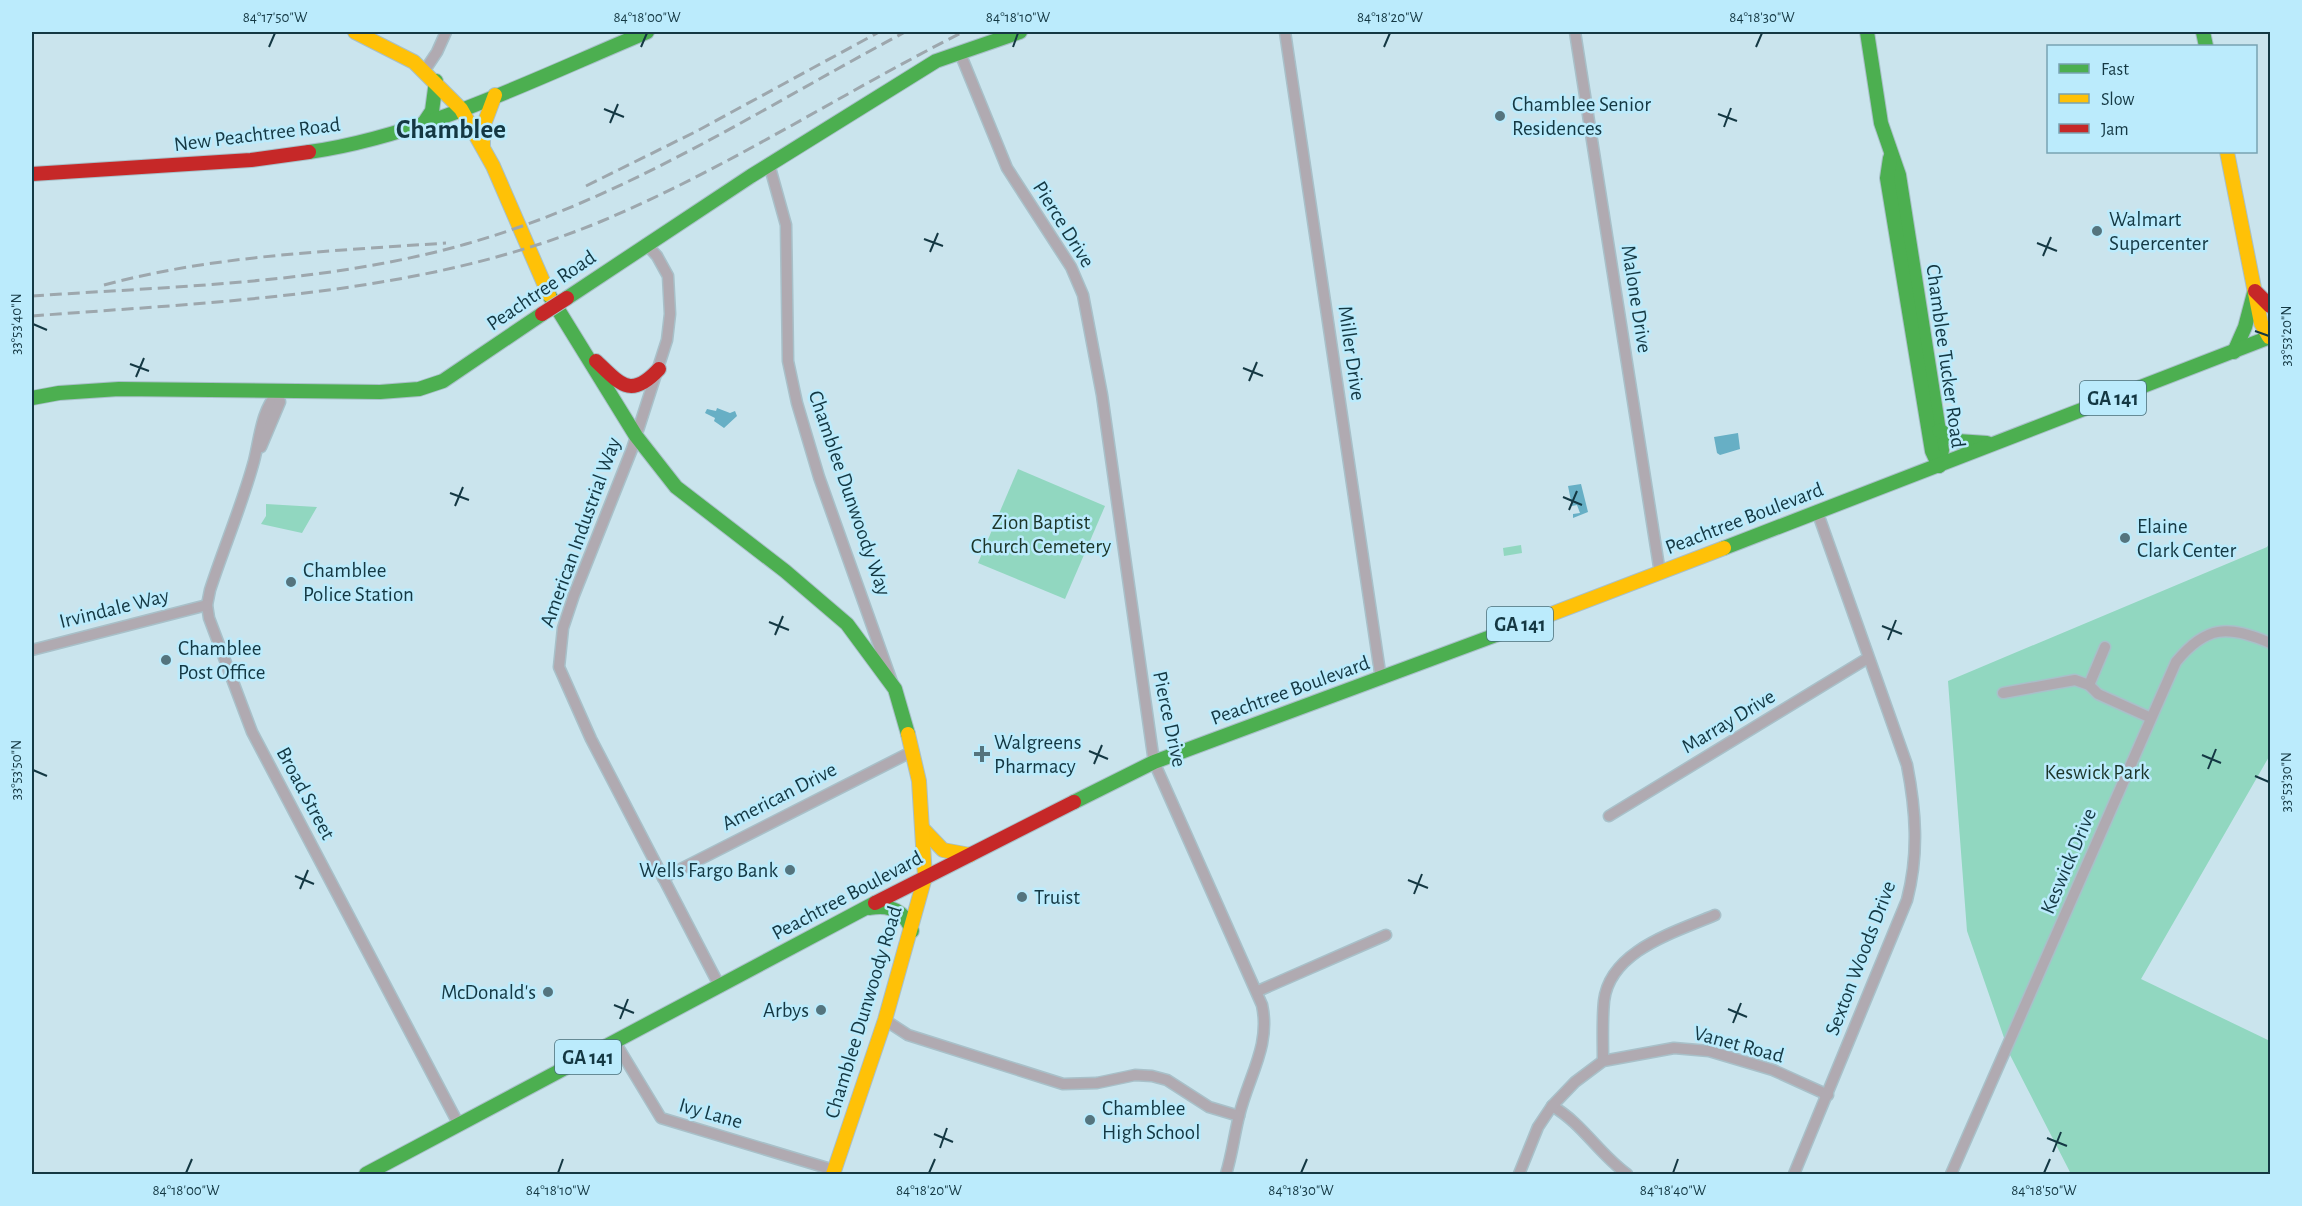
<svg xmlns="http://www.w3.org/2000/svg" width="2302" height="1206" viewBox="0 0 2302 1206" font-family="'Alegreya Sans',sans-serif">
	<style>
		.green { fill: #91d7c0 }
		.water { fill: #67afc5 }
		.lines { fill: none; stroke-linecap: round; stroke-linejoin: round }
		.street-casing { stroke: #a8c0c9; stroke-width: 13 }
		.fast-casing { stroke: #a8c0c9; stroke-width: 16 }
		.slow-casing { stroke: #a8c0c9; stroke-width: 16 }
		.jam-casing { stroke: #a8c0c9; stroke-width: 16 }
		.street { stroke: #b0aab1; stroke-width: 10 }
		.fast { stroke: #4caf50; stroke-width: 14 }
		.slow { stroke: #ffc107; stroke-width: 14 }
		.jam { stroke: #c62828; stroke-width: 14 }
		.rail { stroke: #9da7ad; stroke-width: 3; stroke-dasharray: 12 6; stroke-linecap: butt }
		.jam-bridge-casing { stroke: #a8c0c9; stroke-width: 16; stroke-linecap: butt }
		.jam-bridge { stroke: #c62828; stroke-width: 14 }
		.ticks { fill: none; stroke: #143843; stroke-width: 2 }
		.poi-dot { fill: #54747e; stroke: #bbebfc; stroke-width: 2 }
		.labels { text-anchor: middle; stroke-width: 5; stroke-linejoin: round; paint-order: stroke }
		.shield { fill: #bbebfc; stroke: #466e7a; stroke-width: 1.5 }
		.shield-label { font-size: 20px; font-weight: bold; fill: #143843 }
		.poi-label { font-size: 21px; fill: #143843; stroke: #bbebfc; text-anchor: start }
		.street-label { font-size: 21px; fill: #143843; stroke: #bbebfc }
		.park-label { font-size: 21px; fill: #1c3529; stroke: #bbebfc }
		.district-label { font-size: 27px; font-weight: bold; fill: #143843; stroke: #bbebfc }
		.neatline { fill: none; stroke: #143843; stroke-width: 2 }
		.ticks-label { font-size: 15px; text-anchor: middle; fill: #143843 }
	</style>
	<rect width="100%" height="100%" fill="#cae4ed"/>
	<!-- green -->
	<g class="green">
		<path d="M1018 469 1105 506 1065 599 978 563Z"/>
		<path d="M266 504 317 507 302 533 261 524 266 516Z"/>
		<path d="M2270 542V755L2141 979 2270 1041V1174H2071L2010 1055 1967 931 1948 681 2267 547Z"/>
		<path d="M1521 545 1522 553 1504 556 1503 548Z"/>
	</g>
	<!-- water -->
	<g class="water">
		<path d="M717 408 730 413 735 411 737 416 724 428 714 421 715 418 705 413 707 409 716 411Z"/>
		<path d="M1738 433 1740 449 1720 455 1717 453 1714 437Z"/>
		<path d="M1581 484 1588 512 1573 518V514L1580 513 1577 505 1572 506 1568 486Z"/>
	</g>
	<g class="lines">
		<defs>
			<g id="street">
				<path d="M1285 32 1381 679"/>
				<path d="M1575 32 1660 573"/>
				<path d="M960 53 1007 168 1071 267 1083 295 1102 395 1154 762 1262 1005C1271 1046 1248 1077 1239 1116 1234 1136 1232 1155 1226 1174"/>
				<path d="M425 70 437 52 446 32"/>
				<path d="M769 164 786 225 788 361 797 403 819 477 892 682"/>
				<path d="M646 244 657 256 668 276 670 314 667 340 632 449 574 595 563 628 559 667 591 739 720 987"/>
				<path d="M278 392C261 411 260 437 254 461 242 505 224 547 210 590L207 605 209 618 252 732 459 1125"/>
				<path d="M261 447 280 402 278 392"/>
				<path d="M32 650 207 605"/>
				<path d="M2089 685 2105 647"/>
				<path d="M2003 693 2075 680 2089 685 2098 694 2151 718"/>
				<path d="M1609 816 1868 658"/>
				<path d="M663 878 913 751"/>
				<path d="M1258 991 1386 935"/>
				<path d="M885 1020 908 1035 1063 1084 1097 1083 1135 1075 1152 1076 1167 1080 1209 1107 1239 1116"/>
				<path d="M615 1042 661 1118 834 1170"/>
				<path d="M1603 1061C1603 1041 1602 1020 1604 1001 1610 950 1676 932 1715 915"/>
				<path d="M1552 1106C1582 1123 1599 1154 1627 1174"/>
				<path d="M1519 1174 1538 1127 1552 1106 1575 1082 1603 1061 1674 1048 1709 1051 1773 1070 1828 1095"/>
				<path d="M1794 1174 1907 900C1919 854 1916 811 1907 765L1817 511"/>
				<path d="M1951 1174 2176 662C2206 625 2228 625 2270 643"/>
			</g>
			<g id="fast">
				<path d="M1867 32 1881 123 1899 175 1942 450 1939 466"/>
				<path d="M2203 32 2206 46"/>
				<path d="M424 123 432 111 436 81"/>
				<path d="M309 152C423 136 541 76 647 32"/>
				<path d="M1890 158 1887 178 1932 451 1939 466"/>
				<path d="M549 295 636 436 676 487 785 571 847 624 895 689 908 734"/>
				<path d="M567 298 751 176 936 61 1020 32"/>
				<path d="M2234 352 2245 327 2254 293"/>
				<path d="M32 398 59 393 119 389 380 392 419 389 443 381 542 314"/>
				<path d="M1939 430 1957 441 1987 443"/>
				<path d="M1724 548 2270 337"/>
				<path d="M1074 802 1154 762 1520 626"/>
				<path d="M870 908C890 904 905 911 912 931"/>
				<path d="M366 1174 875 903"/>
			</g>
			<g id="slow">
				<path d="M355 32 414 62 461 109 493 166 549 295"/>
				<path d="M483 145V127L495 95"/>
				<path d="M2227 152 2261 323 2269 337"/>
				<path d="M1520 626 1724 548"/>
				<path d="M923 829 943 850 970 855"/>
				<path d="M833 1174 885 1020 925 877 919 781 908 734"/>
			</g>
			<g id="jam">
				<path d="M32 174 251 160 309 152"/>
				<path d="M2255 291 2270 306"/>
				<path d="M596 361C621 385 631 399 659 369"/>
				<path d="M875 903 1074 802"/>
			</g>
		</defs>
		<!-- street casing -->
		<use href="#street" class="street-casing"/>
		<!-- fast casing -->
		<use href="#fast" class="fast-casing"/>
		<!-- slow casing -->
		<use href="#slow" class="slow-casing"/>
		<!-- jam casing -->
		<use href="#jam" class="jam-casing"/>
		<!-- street -->
		<use href="#street" class="street"/>
		<!-- fast -->
		<use href="#fast" class="fast"/>
		<!-- slow -->
		<use href="#slow" class="slow"/>
		<!-- jam -->
		<use href="#jam" class="jam"/>
		<!-- rail -->
		<g class="rail">
			<path d="M586 186 697 131 879 32"/>
			<path d="M104 285C216 255 332 251 446 243"/>
			<path d="M32 296C176 286 325 284 466 244 623 200 762 108 905 32"/>
			<path d="M32 316C223 301 422 296 602 221 728 168 842 93 963 32"/>
		</g>
		<defs>
			<path id="jam-bridge" d="M542 314 567 298"/>
		</defs>
		<!-- jam-bridge casing -->
		<use href="#jam-bridge" class="jam-bridge-casing"/>
		<!-- jam-bridge -->
		<use href="#jam-bridge" class="jam-bridge"/>
	</g>
	<!-- ticks -->
	<path class="ticks" d="M269 47 275 33M641 47 647 33M1013 47 1018 33M1384 47 1390 33M1756 47 1762 33M604 109 624 117M1718 114 1737 121M610 123 618 104M1724 127 1731 108M924 239 943 246M2037 243 2057 251M930 252 938 233M2043 256 2051 237M33 324 47 330M2255 331 2269 336M130 364 149 371M1243 368 1263 376M136 377 144 358M1249 381 1257 362M450 493 469 500M1563 497 1582 505M455 506 463 487M1569 510 1577 491M769 622 789 630M1882 626 1902 634M775 635 783 616M1888 640 1896 620M1089 751 1108 759M2202 755 2221 763M1094 764 1102 745M2208 769 2216 749M33 770 47 776M2255 776 2269 782M295 876 314 884M1408 880 1428 888M300 889 308 870M1414 894 1422 874M614 1005 634 1013M1728 1009 1747 1017M620 1019 628 999M1733 1023 1741 1003M934 1134 953 1142M2047 1138 2067 1146M940 1148 947 1128M2053 1152 2061 1132M186 1173 192 1159M558 1173 563 1159M929 1173 935 1159M1301 1173 1307 1159M1673 1173 1678 1159M2044 1173 2050 1159"/>
	<!-- markers -->
	<g class="poi-dot">
		<circle cx="1500" cy="116" r="6"/>
		<circle cx="2097" cy="231" r="6"/>
		<circle cx="2125" cy="538" r="6"/>
		<circle cx="291" cy="582" r="6"/>
		<circle cx="166" cy="660" r="6"/>
		<path d="M979 745h6v6h6v6h-6v6h-6v-6h-6v-6h6z"/>
		<circle cx="790" cy="870" r="6"/>
		<circle cx="1022" cy="897" r="6"/>
		<circle cx="548" cy="992" r="6"/>
		<circle cx="821" cy="1010" r="6"/>
		<circle cx="1090" cy="1120" r="6"/>
	</g>
	<g class="labels">
		<!-- shield labels -->
		<g class="shield">
			<rect x="2080" y="381" width="66" height="34" rx="4.5"/>
			<rect x="1487" y="607" width="66" height="34" rx="4.5"/>
			<rect x="555" y="1040" width="66" height="34" rx="4.5"/>
		</g>
		<g class="shield-label">
			<text x="2113" y="405">GA 141</text>
			<text x="1520" y="631">GA 141</text>
			<text x="588" y="1064">GA 141</text>
		</g>
		<!-- poi labels -->
		<g class="poi-label">
			<text x="1512" y="111">Chamblee Senior<tspan x="1512" dy="24">Residences</tspan></text>
			<text x="2109" y="226">Walmart<tspan x="2109" dy="24">Supercenter</tspan></text>
			<text x="2137" y="533">Elaine<tspan x="2137" dy="24">Clark Center</tspan></text>
			<text x="303" y="577">Chamblee<tspan x="303" dy="24">Police Station</tspan></text>
			<text x="178" y="655">Chamblee<tspan x="178" dy="24">Post Office</tspan></text>
			<text x="994" y="749">Walgreens<tspan x="994" dy="24">Pharmacy</tspan></text>
			<text x="778" y="877" text-anchor="end">Wells Fargo Bank</text>
			<text x="1034" y="904">Truist</text>
			<text x="536" y="999" text-anchor="end">McDonald's</text>
			<text x="809" y="1017" text-anchor="end">Arbys</text>
			<text x="1102" y="1115">Chamblee<tspan x="1102" dy="24">High School</tspan></text>
		</g>
		<!-- street labels -->
		<g class="street-label">
			<text transform="translate(257 134) rotate(-7)" y="7">New Peachtree Road</text>
			<text transform="translate(1064 224) rotate(58)" y="7">Pierce Drive</text>
			<text transform="translate(541 290) rotate(-34)" y="7">Peachtree Road</text>
			<text transform="translate(1637 299) rotate(81)" y="7">Malone Drive</text>
			<text transform="translate(1352 353) rotate(82)" y="7">Miller Drive</text>
			<text transform="translate(1946 356) rotate(82)" y="7">Chamblee Tucker Road</text>
			<text transform="translate(850 493) rotate(71)" y="7">Chamblee Dunwoody Way</text>
			<text transform="translate(1744 518) rotate(-21)" y="7">Peachtree Boulevard</text>
			<text transform="translate(580 532) rotate(-70)" y="7">American Industrial Way</text>
			<text transform="translate(114 608) rotate(-14)" y="7">Irvindale Way</text>
			<text transform="translate(1290 690) rotate(-20)" y="7">Peachtree Boulevard</text>
			<text transform="translate(1170 719) rotate(78)" y="7">Pierce Drive</text>
			<text transform="translate(1728 721) rotate(-31)" y="7">Marray Drive</text>
			<text transform="translate(306 793) rotate(62)" y="7">Broad Street</text>
			<text transform="translate(779 796) rotate(-27)" y="7">American Drive</text>
			<text transform="translate(2068 861) rotate(-67)" y="7">Keswick Drive</text>
			<text transform="translate(847 895) rotate(-28)" y="7">Peachtree Boulevard</text>
			<text transform="translate(1860 958) rotate(-69)" y="7">Sexton Woods Drive</text>
			<text transform="translate(863 1012) rotate(-73)" y="7">Chamblee Dunwoody Road</text>
			<text transform="translate(1739 1044) rotate(15)" y="7">Vanet Road</text>
			<text transform="translate(711 1113) rotate(16)" y="7">Ivy Lane</text>
		</g>
		<!-- park labels -->
		<g class="park-label">
			<text x="1041" y="529">Zion Baptist<tspan x="1041" dy="24">Church Cemetery</tspan></text>
			<text x="2097" y="779">Keswick Park</text>
		</g>
		<!-- district labels -->
		<g class="district-label">
			<text x="451" y="138">Chamblee</text>
		</g>
	</g>
	<!-- border -->
	<rect width="2302" height="1206" fill="none" stroke="#bbebfc" stroke-width="66"/>
	<!-- legend -->
	<rect x="2047" y="45" width="210" height="108" fill="#bbebfc" stroke="#78a3b2" stroke-width="1.5"/>
	<rect x="2059" y="64" width="30" height="9" fill="#4caf50" stroke="#78a3b2" stroke-width="1.5"/>
	<text x="2101" y="75" font-size="18" fill="#143843">Fast</text>
	<rect x="2059" y="94" width="30" height="9" fill="#ffc107" stroke="#78a3b2" stroke-width="1.5"/>
	<text x="2101" y="105" font-size="18" fill="#143843">Slow</text>
	<rect x="2059" y="124" width="30" height="9" fill="#c62828" stroke="#78a3b2" stroke-width="1.5"/>
	<text x="2101" y="135" font-size="18" fill="#143843">Jam</text>
	<rect x="33" y="33" width="2236" height="1140" class="neatline"/>
	<g class="ticks-label">
		<text x="275" y="22">84°17'50"W</text>
		<text x="647" y="22">84°18'00"W</text>
		<text x="1018" y="22">84°18'10"W</text>
		<text x="1390" y="22">84°18'20"W</text>
		<text x="1762" y="22">84°18'30"W</text>
		<text transform="translate(16 324) rotate(-90)" y="5">33°53'40"N</text>
		<text transform="translate(2286 336) rotate(-90)" y="5">33°53'20"N</text>
		<text transform="translate(16 770) rotate(-90)" y="5">33°53'50"N</text>
		<text transform="translate(2286 782) rotate(-90)" y="5">33°53'30"N</text>
		<text x="186" y="1195">84°18'00"W</text>
		<text x="558" y="1195">84°18'10"W</text>
		<text x="929" y="1195">84°18'20"W</text>
		<text x="1301" y="1195">84°18'30"W</text>
		<text x="1673" y="1195">84°18'40"W</text>
		<text x="2044" y="1195">84°18'50"W</text>
	</g>
</svg>
